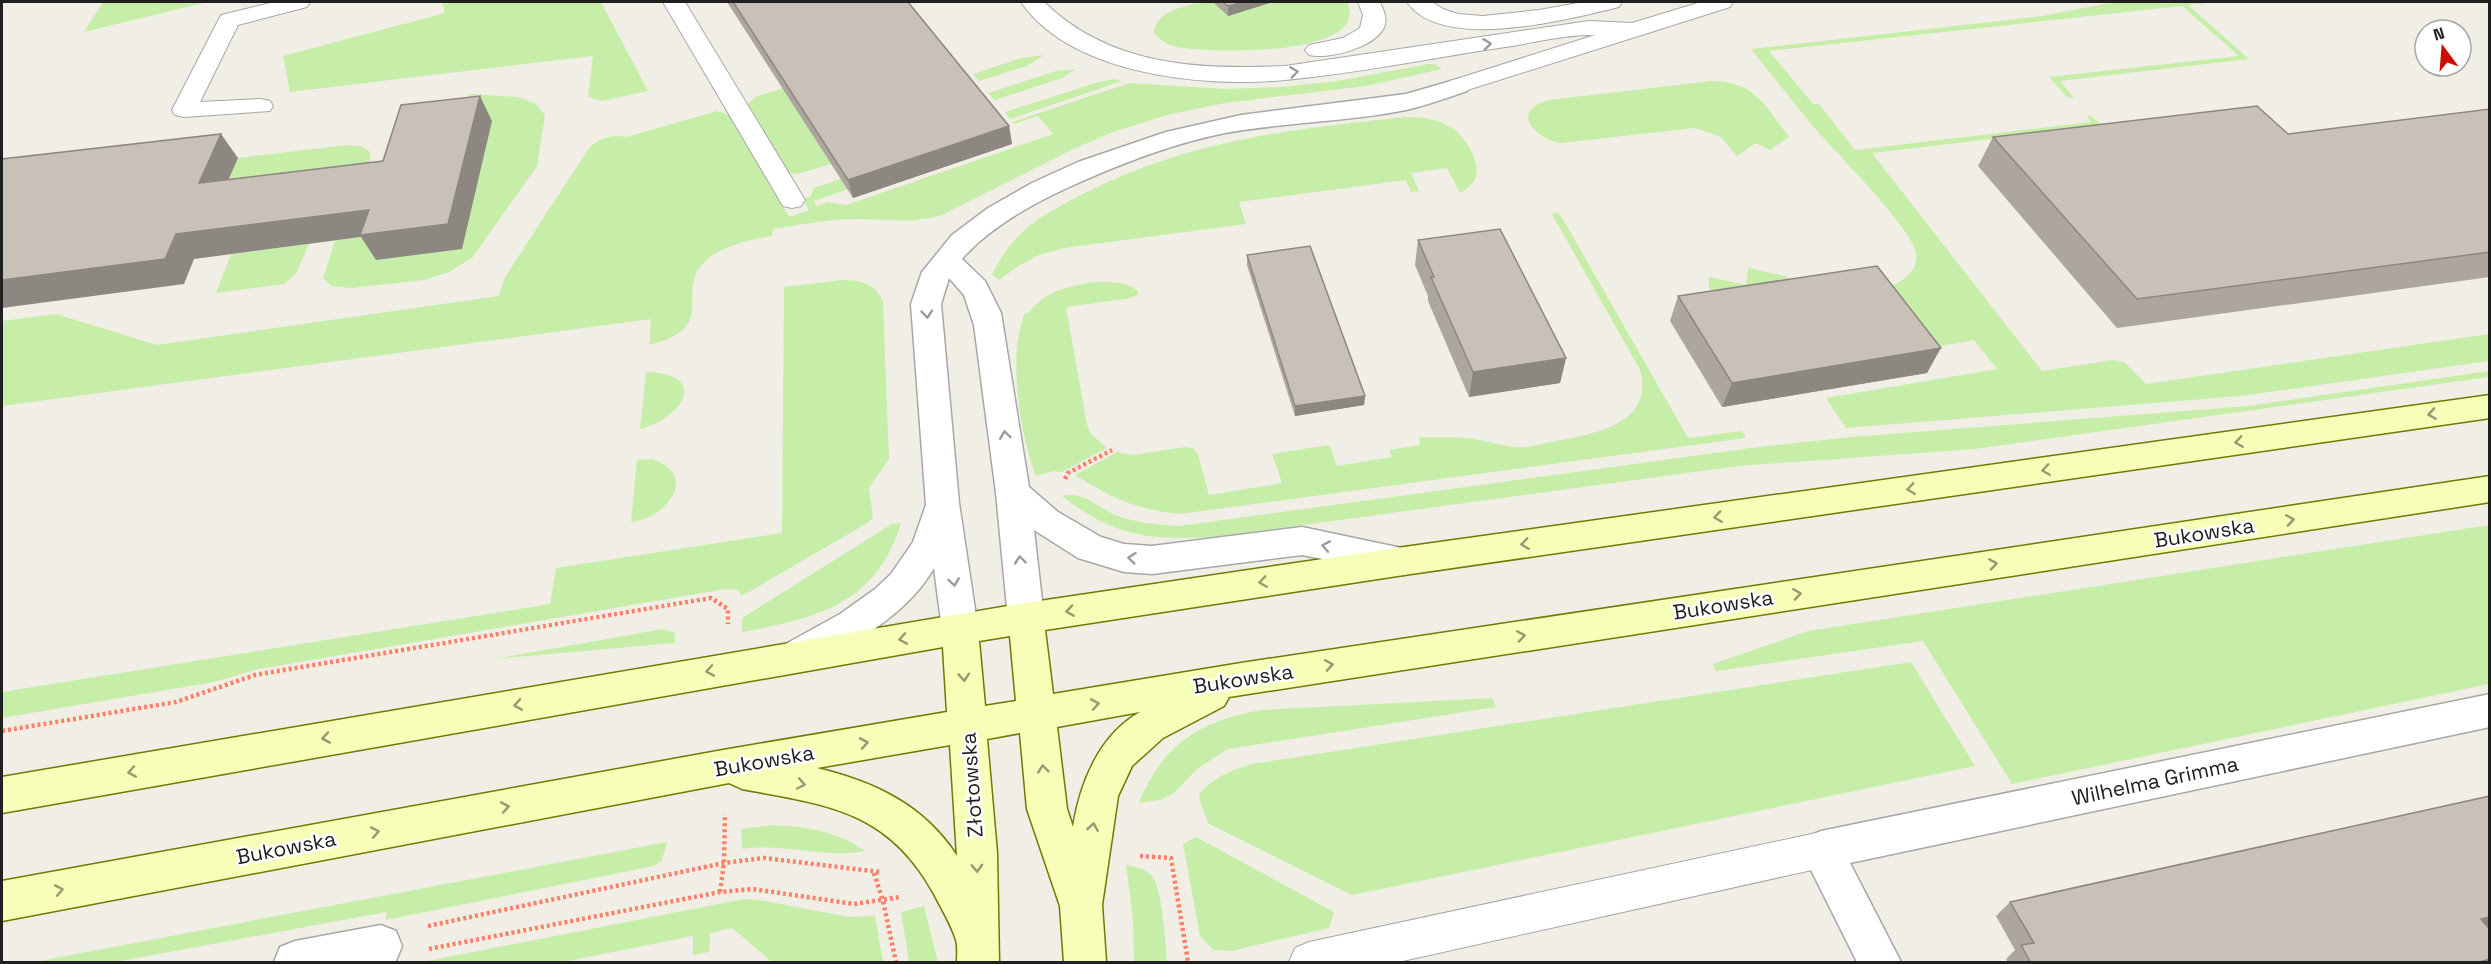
<svg xmlns="http://www.w3.org/2000/svg" width="2491" height="964" viewBox="0 0 2491 964" font-family="'Space Grotesk',sans-serif">
	<style>
		.grass { fill: #c7eea8 }
		.lines { fill: none; stroke-linecap: round; stroke-linejoin: round }
		.lane-casing { stroke: #a7a7a7; stroke-width: 2 }
		.street-casing { stroke: #a7a7a7; stroke-width: 3 }
		.secondary-casing { stroke: #697d00; stroke-width: 3 }
		.path { stroke: #ff8068; stroke-width: 4.5; stroke-dasharray: 3 3; stroke-linecap: butt }
		.lane { fill: #fff; fill-rule: evenodd }
		.street { fill: #fff; fill-rule: evenodd }
		.secondary { fill: #f6feb7; fill-rule: evenodd }
		.wall { fill: #ada69e }
		.shaded-wall { fill: #8d8781 }
		.building { fill: #c9c1b8; stroke: #8d8781; stroke-width: 1.5 }
		.oneway { stroke: #9b9b9b }
		.oneway2 { stroke: #969a73 }
		.labels { text-anchor: middle; stroke-width: 5; stroke-linejoin: round; paint-order: stroke }
		.street-label { font-size: 21px; fill: #202020; stroke: #fff }
	</style>
	<rect width="100%" height="100%" fill="#f1eee5"/>
	<!-- grass -->
	<g class="grass">
		<path d="M103 2H208L84 32Z"/>
		<path d="M442 2H601L648 91 602 101 588 97 593 56 290 92 283 56 445 13Z"/>
		<path d="M1200 2H1347C1374 58 1200 54 1173 46 1165 44 1160 39 1154 33 1156 11 1183 7 1200 2Z"/>
		<path d="M2114 2H2218L2188 5 2249 59 2060 81 2074 98 2067 97 2049 77 2239 56 2182 6 1769 51 1813 104H1819L1855 150 2091 122 2087 117 2090 115 2103 126 1872 153 2042 371 2112 360 2124 362 2146 384 2489 334V361L2241 396 1846 428 1826 398 1997 369 1974 340 1936 347 1890 287C1904 280 1918 272 1916 254 1915 230 1830 147 1812 125 1791 100 1771 74 1751 49L2042 16Z"/>
		<path d="M1044 55 1027 66 979 81 973 74 1021 58Z"/>
		<path d="M1428 64H1435L1442 69 1366 86 1225 103 1167 115 1113 132 1073 149 942 215C906 225 886 218 851 219 825 220 798 225 773 229L772 236C743 241 699 249 693 284 691 296 694 311 689 322 681 336 663 341 649 345L651 319 2 406V321L56 314 157 345 499 296 505 277 589 148C600 138 611 134 626 137L717 111 729 115 789 217 809 210 803 199 811 196 814 188 841 179 848 189 814 201 816 206 829 202 846 205 1053 134 1038 116 1014 124 1012 122 1130 83 1225 89 1281 87 1337 81Z"/>
		<path d="M1076 69 1062 78 995 100 988 93 1056 71Z"/>
		<path d="M1115 79 1122 81 1010 119 1005 112 1095 83Z"/>
		<path d="M1711 81C1754 81 1765 105 1789 137L1770 150 1756 143 1737 156 1721 137 1695 128 1561 143C1534 138 1509 111 1549 100Z"/>
		<path d="M783 88 831 164 798 174 788 173 747 105 755 97Z"/>
		<path d="M469 94 518 97 536 104 545 115 537 166 472 258 449 272 425 280 351 288 331 286 323 278 335 241 384 234 461 124Z"/>
		<path d="M1403 117C1419 117 1438 118 1452 128 1465 136 1480 161 1476 176 1474 185 1467 188 1460 193L1447 168 1411 173 1419 191 1411 192 1406 180 1239 202 1246 224 1064 248 1039 255 1020 265 999 280 992 275C1013 230 1042 215 1085 193 1189 140 1288 130 1403 117Z"/>
		<path d="M347 145 361 146 369 151 371 157 360 190 216 208 238 158Z"/>
		<path d="M1556 212 1560 214 1688 438 1742 431 1746 438 1180 514C1134 509 1114 499 1075 475L1117 452 1133 455 1185 447 1193 448 1198 454 1209 495 1282 483 1272 454 1329 445 1337 466 1392 457 1389 450 1420 445 1419 437C1437 438 1457 436 1474 439 1488 441 1501 446 1515 447 1528 449 1543 443 1556 441 1596 434 1655 423 1640 370L1552 214Z"/>
		<path d="M309 244 296 274 284 284 216 293 231 254Z"/>
		<path d="M1748 268 1785 276 1791 280 1713 292 1709 287V277L1746 285Z"/>
		<path d="M842 280C861 280 875 283 883 302L889 459 869 488 873 517 869 522 742 596 738 590 726 589 259 669 214 682 2 718V692L550 604 556 568 782 533 784 287Z"/>
		<path d="M1094 282C1108 282 1130 281 1139 293L1132 298 1066 307 1087 425 1091 434 1107 448 1062 472 1053 471 1036 476C1020 434 1007 354 1025 313H1029C1044 291 1069 286 1094 282Z"/>
		<path d="M2489 371V377L1975 449 1739 466 1221 536C1154 541 1117 539 1062 496 1085 491 1097 508 1118 516 1139 523 1157 525 1179 526L1751 448 1851 437 2248 406Z"/>
		<path d="M646 372C710 374 684 417 640 429Z"/>
		<path d="M652 459C690 471 678 502 649 517 644 519 637 521 631 522L637 460Z"/>
		<path d="M901 523C876 604 818 618 742 632V618L892 524Z"/>
		<path d="M2489 525V684L2012 784 1923 641 1716 671 1713 664 1808 631Z"/>
		<path d="M663 629 675 633V643L494 659Z"/>
		<path d="M1911 662 1975 766 1352 895 1209 824 1201 806 1199 794C1214 777 1230 771 1252 764Z"/>
		<path d="M1492 698 1496 707 1228 749 1197 769 1174 793 1160 800 1139 803C1163 744 1200 721 1261 710Z"/>
		<path d="M773 825C810 827 834 831 866 851 824 859 784 843 742 849L741 829Z"/>
		<path d="M1196 837 1334 912 1329 928 1231 951 1213 950 1200 936 1183 844Z"/>
		<path d="M667 842 662 860 654 866 385 920 387 912 115 962H34Z"/>
		<path d="M1126 865C1136 867 1148 869 1154 879 1162 892 1166 945 1167 962H1134L1133 919Z"/>
		<path d="M744 899 759 900 849 917 875 916 883 962H772L732 928 710 933 709 952 693 955V936L563 962H422Z"/>
		<path d="M924 906 938 962H909L901 912Z"/>
	</g>
	<g class="lines">
		<defs>
			<g id="lane">
				<path d="M275 2H310L307 7 238 25 200 102 261 99 270 101 273 106 270 111 184 117 175 115 172 110 221 15Z"/>
				<path d="M663 2H685L805 200 801 206 792 208 783 206Z"/>
				<path d="M1021 2H1044C1110 66 1197 70 1285 66L1589 21 1632 23 1701 2H1733L1730 7 1458 93 1450 91 1446 86 1450 81 1595 35C1566 34 1533 43 1505 47 1432 58 1358 73 1285 80 1204 88 1071 75 1021 2Z"/>
				<path d="M1358 2H1380C1383 9 1387 17 1385 25 1378 47 1329 60 1309 55L1305 50 1309 45 1343 38 1360 28 1363 15Z"/>
				<path d="M1407 2H1432L1443 9 1458 14 1483 16 1539 10 1584 2H1622L1619 7C1569 19 1442 53 1407 2Z"/>
				<path d="M1821 832 1835 837 1840 850 1835 863 1821 868 1398 962H1289L1295 948 1309 942Z"/>
			</g>
			<g id="street">
				<path d="M1458 79 1467 81 1470 86 1467 91C1447 98 1427 105 1406 110 1347 122 1285 122 1225 133 1170 144 1117 165 1067 188 1030 205 989 228 962 259L985 281 1001 313 1029 487 1058 512 1101 537 1124 544 1152 546 1302 527 1416 551 1421 561 1416 571 1404 575 1302 555 1152 574 1124 572 1078 558 1034 530 1044 618 1039 628 1026 633 1013 628 1008 618 996 493 974 325 964 295 949 278 941 304 959 503 978 629 973 640 960 644 947 640 942 629 934 568C910 610 866 636 825 659 817 663 805 672 795 672 792 672 786 669 782 668L777 657 782 646 840 614 875 589 891 574 913 542 926 505 911 304 922 272 952 235 988 208 1032 183 1078 162 1166 132 1241 115 1406 94Z"/>
				<path d="M2490 694V727L1850 863 1901 962H1857L1801 850 1807 837 1821 831Z"/>
				<path d="M381 925 396 931 402 946 396 961 392 962H274L280 947 295 941Z"/>
			</g>
			<path id="secondary" d="M2490 395V418L1404 575 1045 630 1053 694 1241 663 2490 476V502L1229 697 1224 706 1163 738 1132 766 1118 796 1102 905 1106 962H1064L1060 906 1027 809 1020 733 987 739 997 853 999 962H957C957 955 958 946 956 940 951 924 941 908 934 894 888 810 828 805 742 789L729 783 2 921V881L723 750 947 712 943 647 2 813V777L1026 603 1404 547ZM1010 636 1016 701 985 706 979 641ZM1140 712C1099 735 1080 783 1073 827L1067 809 1057 727ZM950 745 957 856C924 805 875 782 817 768Z"/>
		</defs>
		<!-- lane casing -->
		<use href="#lane" class="lane-casing"/>
		<!-- street casing -->
		<use href="#street" class="street-casing"/>
		<!-- secondary casing -->
		<use href="#secondary" class="secondary-casing"/>
		<!-- path -->
		<g class="path">
			<path d="M1065 479 1068 473 1112 450"/>
			<path d="M2 731 176 702 255 675 711 598 728 609V624"/>
			<path d="M1140 856 1171 858 1188 962"/>
			<path d="M874 873 883 901 896 962"/>
			<path d="M720 892 724 863 725 814"/>
			<path d="M428 926 724 863 764 858 880 872"/>
			<path d="M429 949 720 892 753 889 854 904 900 897"/>
		</g>
		<!-- lane -->
		<use href="#lane" class="lane"/>
		<!-- street -->
		<use href="#street" class="street"/>
		<!-- secondary -->
		<use href="#secondary" class="secondary"/>
	</g>
	<!-- wall -->
	<g class="wall">
		<path d="M727 2H908L1009 126 1012 144 853 198Z"/>
		<path d="M1213 2H1273L1228 16Z"/>
		<path d="M2490 109V277L2117 328 1978 166 1993 137 2288 134Z"/>
		<path d="M1418 240 1566 358 1560 383 1469 397 1428 301V296L1415 265Z"/>
		<path d="M1247 255 1365 396 1364 405 1295 416 1247 265Z"/>
		<path d="M1678 296 1927 373 1722 407 1670 321Z"/>
		<path d="M2010 902 2490 925 2486 926 2490 963H2008L2006 959 2015 950 1996 916Z"/>
	</g>
	<!-- shaded-wall -->
	<g class="shaded-wall">
		<path d="M1244 2H1273L1228 16V6Z"/>
		<path d="M480 96 492 121 462 249 376 260 361 237 194 259 184 284 2 308V280L176 234 369 210Z"/>
		<path d="M1009 126 1012 144 853 198 848 180Z"/>
		<path d="M221 134 238 158 216 208 199 183Z"/>
		<path d="M1941 348 1927 373 1722 407 1732 383Z"/>
		<path d="M1566 358 1560 383 1469 397 1473 372Z"/>
		<path d="M1365 396 1364 405 1295 416V406Z"/>
		<path d="M2490 917V925L2457 933 2481 919Z"/>
		<path d="M2490 959V963H2476Z"/>
	</g>
	<!-- building -->
	<g class="building">
		<path d="M733 2H908L1009 126 848 180Z"/>
		<path d="M1223 2H1244L1228 6Z"/>
		<path d="M480 96 448 224 360 235 369 210 176 234 165 259 2 280V159L221 134 199 183 383 161 401 105Z"/>
		<path d="M2257 106 2288 134 2490 109V252L2137 299 1993 137Z"/>
		<path d="M1500 229 1566 358 1473 372 1431 277H1434L1418 240Z"/>
		<path d="M1310 246 1365 396 1295 406 1247 255Z"/>
		<path d="M1877 266 1941 348 1732 383 1678 296Z"/>
		<path d="M2490 796V917L2481 919 2490 930V959L2476 963H2031L2021 945 2034 943 2010 902Z"/>
	</g>
	<!-- one-way arrows -->
	<defs><path id="oneway-chevron" d="M-2-3.5L2.5 0L-2 3.5" fill="none" stroke-width="1.6" stroke-linecap="round" stroke-linejoin="round" transform="scale(1.5)"/></defs>
	<g class="oneway">
		<use href="#oneway-chevron" transform="translate(1487 44) rotate(-7)"/>
		<use href="#oneway-chevron" transform="translate(1294 72) rotate(-8)"/>
		<use href="#oneway-chevron" transform="translate(927 314) rotate(85)"/>
		<use href="#oneway-chevron" transform="translate(1005 435) rotate(-98)"/>
		<use href="#oneway-chevron" transform="translate(1326 546) rotate(-169)"/>
		<use href="#oneway-chevron" transform="translate(1132 558) rotate(-174)"/>
		<use href="#oneway-chevron" transform="translate(1020 560) rotate(-96)"/>
		<use href="#oneway-chevron" transform="translate(954 582) rotate(82)"/>
	</g>
	<g class="oneway2">
		<use href="#oneway-chevron" transform="translate(2432 414) rotate(171)"/>
		<use href="#oneway-chevron" transform="translate(2239 442) rotate(172)"/>
		<use href="#oneway-chevron" transform="translate(2046 470) rotate(172)"/>
		<use href="#oneway-chevron" transform="translate(1911 489) rotate(172)"/>
		<use href="#oneway-chevron" transform="translate(1718 517) rotate(172)"/>
		<use href="#oneway-chevron" transform="translate(2290 520) rotate(-9)"/>
		<use href="#oneway-chevron" transform="translate(1525 544) rotate(172)"/>
		<use href="#oneway-chevron" transform="translate(1993 564) rotate(-9)"/>
		<use href="#oneway-chevron" transform="translate(1263 582) rotate(172)"/>
		<use href="#oneway-chevron" transform="translate(1797 594) rotate(-9)"/>
		<use href="#oneway-chevron" transform="translate(1070 611) rotate(171)"/>
		<use href="#oneway-chevron" transform="translate(1521 636) rotate(-9)"/>
		<use href="#oneway-chevron" transform="translate(903 639) rotate(170)"/>
		<use href="#oneway-chevron" transform="translate(1329 665) rotate(-9)"/>
		<use href="#oneway-chevron" transform="translate(710 671) rotate(170)"/>
		<use href="#oneway-chevron" transform="translate(964 677) rotate(86)"/>
		<use href="#oneway-chevron" transform="translate(1095 704) rotate(-10)"/>
		<use href="#oneway-chevron" transform="translate(518 705) rotate(170)"/>
		<use href="#oneway-chevron" transform="translate(326 738) rotate(170)"/>
		<use href="#oneway-chevron" transform="translate(864 743) rotate(-10)"/>
		<use href="#oneway-chevron" transform="translate(1043 769) rotate(-96)"/>
		<use href="#oneway-chevron" transform="translate(132 772) rotate(170)"/>
		<use href="#oneway-chevron" transform="translate(801 784) rotate(12)"/>
		<use href="#oneway-chevron" transform="translate(505 807) rotate(-10)"/>
		<use href="#oneway-chevron" transform="translate(1093 827) rotate(-81)"/>
		<use href="#oneway-chevron" transform="translate(375 832) rotate(-11)"/>
		<use href="#oneway-chevron" transform="translate(977 868) rotate(88)"/>
		<use href="#oneway-chevron" transform="translate(59 890) rotate(-11)"/>
	</g>
	<g class="labels">
		<!-- street labels -->
		<g class="street-label">
			<text transform="translate(2204 533) rotate(-9)" y="7">Bukowska</text>
			<text transform="translate(1723 605) rotate(-9)" y="7">Bukowska</text>
			<text transform="translate(1243 679) rotate(-9)" y="7">Bukowska</text>
			<text transform="translate(764 761) rotate(-10)" y="7">Bukowska</text>
			<text transform="translate(2155 781) rotate(-12)" y="7">Wilhelma Grimma</text>
			<text transform="translate(972 785) rotate(-94)" y="7">Złotowska</text>
			<text transform="translate(286 848) rotate(-11)" y="7">Bukowska</text>
		</g>
	</g>
	<!-- border -->
	<rect width="2491" height="964" fill="none" stroke="#202020" stroke-width="6"/>
	<!-- north arrow -->
	<g transform="translate(2443 48) rotate(344)"><circle r="28" fill="#ffffff" stroke="#a6a6a6" stroke-width="1.5"/>
	<path d="M0-4.5L10 22L0 15L-10 22Z" fill="#cf0c00"/>
	<text y="-9" font-size="16" font-weight="bold" text-anchor="middle" fill="#202020">N</text>
	</g>
</svg>
